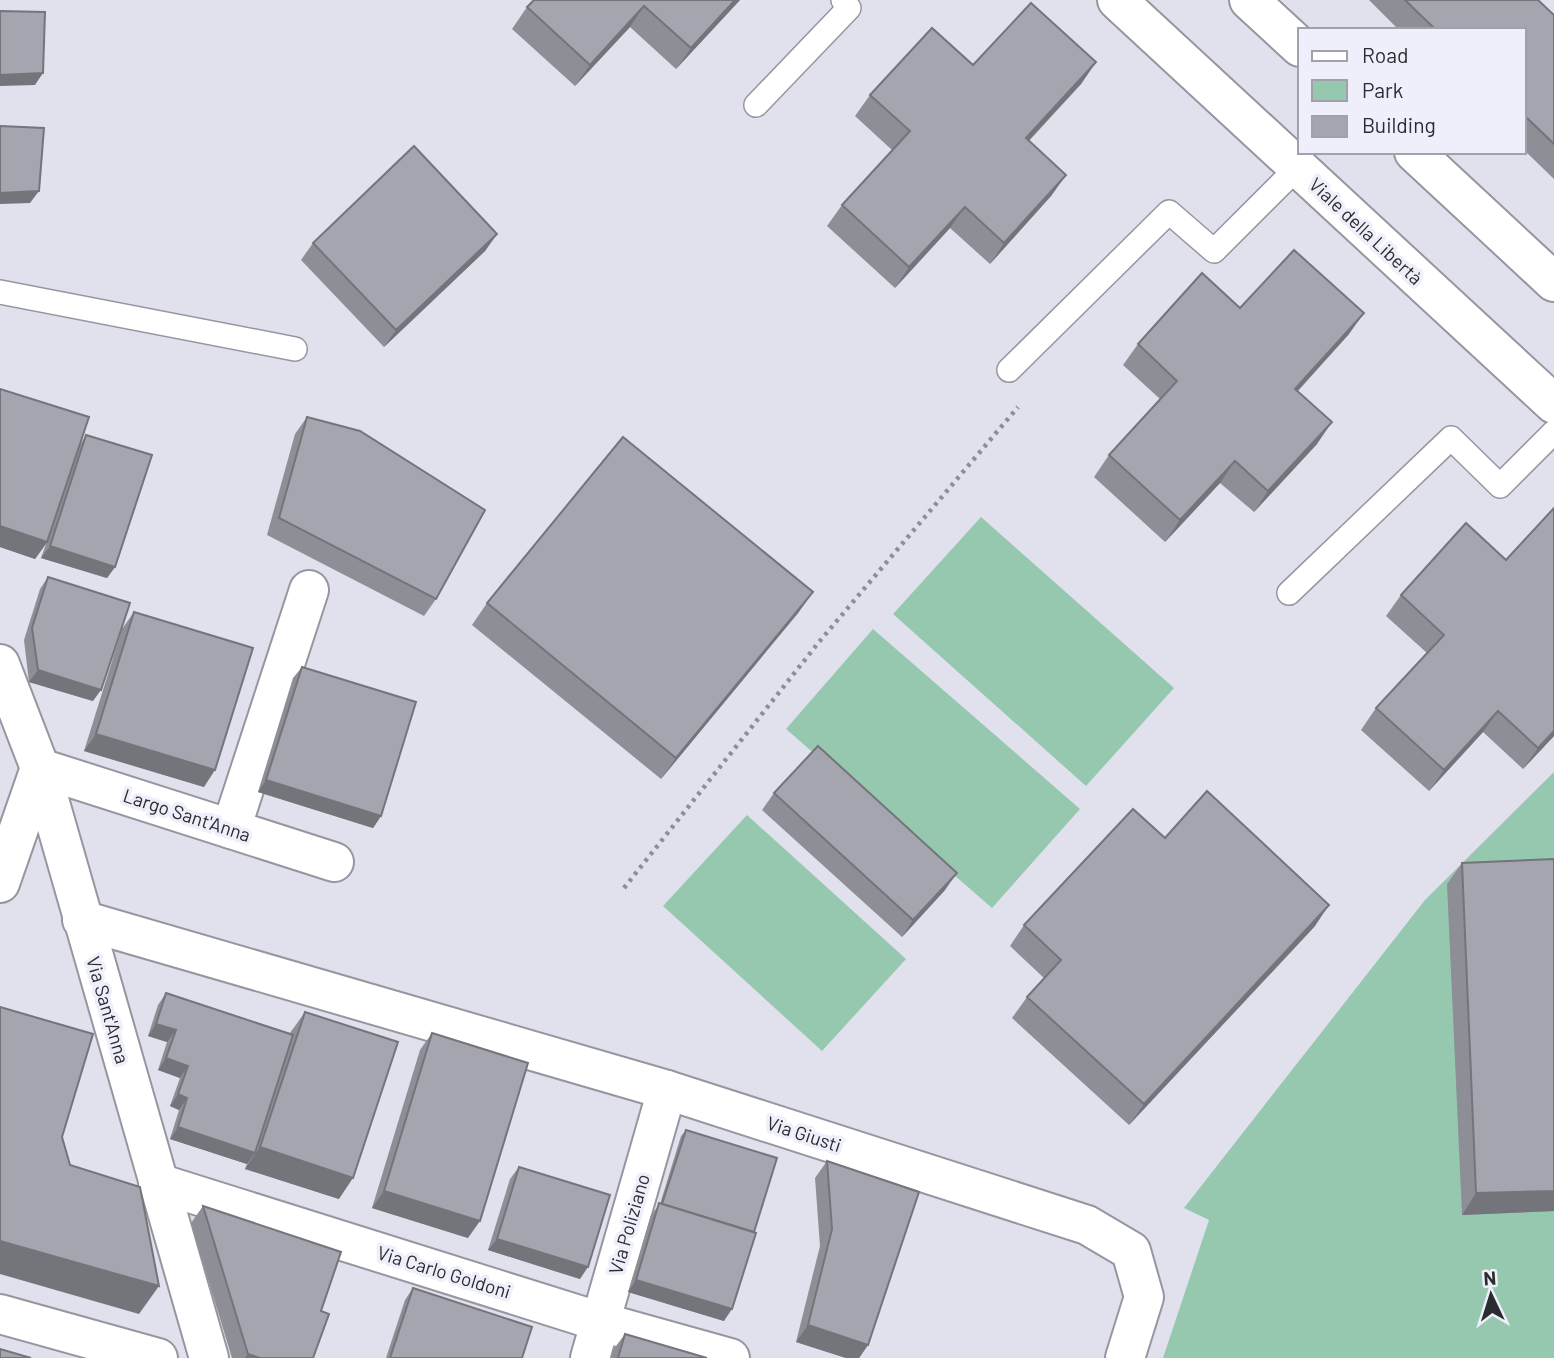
<svg xmlns="http://www.w3.org/2000/svg" width="1554" height="1358" viewBox="0 0 1554 1358" font-family="Barlow,sans-serif">
	<style>
		.green { fill: #95c8af }
		.lines { fill: none; stroke-linecap: round; stroke-linejoin: round }
		.service-casing { stroke: #9596a0; stroke-width: 26 }
		.minor-casing { stroke: #9596a0; stroke-width: 42 }
		.tertiary-casing { stroke: #9596a0; stroke-width: 42 }
		.path { stroke: #8d8e96; stroke-width: 4.5; stroke-dasharray: 3.5 5; stroke-linecap: butt }
		.service { stroke: #fff; stroke-width: 23 }
		.minor { stroke: #fff; stroke-width: 38 }
		.tertiary { stroke: #fff; stroke-width: 38 }
		.wall { fill: #8e8e97 }
		.shaded-wall { fill: #74747b }
		.building { fill: #a5a5b0; stroke: #74747b; stroke-width: 2 }
		.labels { text-anchor: middle; stroke-width: 7; stroke-linejoin: round; paint-order: stroke }
		.street-label { font-size: 19px; fill: #2b2c30; stroke: #eeeffa }
	</style>
	<rect width="100%" height="100%" fill="#e1e1ed"/>
	<!-- green -->
	<g class="green">
		<path d="M981 517 1174 688 1086 786 893 614Z"/>
		<path d="M873 629 1080 809 992 908 786 729Z"/>
		<path d="M1554 772V1358H1163L1209 1220 1184 1208 1425 900Z"/>
		<path d="M747 815 906 959 822 1051 663 906Z"/>
	</g>
	<g class="lines">
		<defs>
			<g id="service">
				<path d="M756 105 849 8 843 0"/>
				<path d="M0 292 295 349"/>
				<path d="M1009 370 1169 212 1214 251 1298 167"/>
				<path d="M1289 593 1451 438 1500 486 1554 432"/>
			</g>
			<g id="minor">
				<path d="M0 664 40 768 209 1358"/>
				<path d="M40 768 334 862"/>
				<path d="M231 829 309 590"/>
				<path d="M0 883 40 768"/>
				<path d="M82 920 667 1090 1087 1225 1131 1251 1144 1297 1125 1358"/>
				<path d="M158 1183 601 1322 730 1358"/>
				<path d="M0 1314 158 1358"/>
				<path d="M590 1358 667 1090"/>
			</g>
			<g id="tertiary">
				<path d="M1117 0 1554 404"/>
				<path d="M1249 0 1300 47"/>
				<path d="M1414 152 1554 282"/>
			</g>
		</defs>
		<!-- service casing -->
		<use href="#service" class="service-casing"/>
		<!-- minor casing -->
		<use href="#minor" class="minor-casing"/>
		<!-- tertiary casing -->
		<use href="#tertiary" class="tertiary-casing"/>
		<!-- path -->
		<path class="path" d="M624 888 819 642 1018 407"/>
		<!-- service -->
		<use href="#service" class="service"/>
		<!-- minor -->
		<use href="#minor" class="minor"/>
		<!-- tertiary -->
		<use href="#tertiary" class="tertiary"/>
	</g>
	<!-- wall -->
	<g class="wall">
		<path d="M740 0 676 69 630 27 575 86 512 29 527 7Z"/>
		<path d="M1369 0H1538L1554 15V179L1524 150V30H1399Z"/>
		<path d="M1096 62 1081 84 1029 141 1066 175 1051 196 990 264 950 228 895 288 827 226 842 205 892 150 855 116 870 95 973 65Z"/>
		<path d="M497 234 485 251 384 347 301 260 313 243Z"/>
		<path d="M1240 308 1349 334 1298 391 1317 444 1254 512 1220 483 1165 542 1094 477 1109 455 1160 399 1123 365 1138 344Z"/>
		<path d="M0 389 80 445 86 435 115 567 107 578 41 558 46 544 35 559 0 547Z"/>
		<path d="M307 417 436 599 424 616 267 535 295 434Z"/>
		<path d="M48 577 93 701 29 682 24 640 40 589Z"/>
		<path d="M813 592 798 613 661 779 472 625 487 603Z"/>
		<path d="M1401 595 1554 736 1523 769 1483 732 1429 791 1361 730 1376 708 1427 653 1386 616Z"/>
		<path d="M134 612 204 787 84 751 122 629Z"/>
		<path d="M302 667 381 816 373 828 258 792 293 678Z"/>
		<path d="M774 793 945 890 902 937 762 810Z"/>
		<path d="M1462 863 1554 1211 1462 1215 1447 884Z"/>
		<path d="M1024 925 1315 926 1129 1125 1012 1018 1027 997 1044 978 1010 946Z"/>
		<path d="M166 993 290 1033 305 1012 339 1199 245 1169 247 1164 170 1139 179 1110 170 1106 180 1078 158 1070 167 1042 148 1036 158 1005Z"/>
		<path d="M432 1033 468 1238 372 1208 420 1050Z"/>
		<path d="M686 1130 724 1321 628 1292 651 1215 660 1204 681 1136Z"/>
		<path d="M827 1161 868 1345 859 1358H846L796 1342 820 1246 815 1178Z"/>
		<path d="M519 1167 580 1279 488 1250 510 1179Z"/>
		<path d="M203 1206 313 1358H232L191 1223Z"/>
		<path d="M413 1288 522 1358H386L405 1300Z"/>
		<path d="M625 1334 707 1358H611L613 1350Z"/>
	</g>
	<!-- shaded-wall -->
	<g class="shaded-wall">
		<path d="M735 0H740L676 69 691 48Z"/>
		<path d="M644 6 630 27 575 86 590 65Z"/>
		<path d="M1096 62 1081 84 1011 159 1026 138Z"/>
		<path d="M43 73 35 85 0 86V75Z"/>
		<path d="M1066 175 1051 196 990 264 1004 243Z"/>
		<path d="M39 191 30 203 0 204V193Z"/>
		<path d="M965 207 950 228 895 288 909 267Z"/>
		<path d="M497 234 485 251 384 347 396 330Z"/>
		<path d="M1364 313 1349 334 1280 410 1295 389Z"/>
		<path d="M1332 422 1317 444 1254 512 1268 491Z"/>
		<path d="M1235 461 1220 483 1165 542 1180 520Z"/>
		<path d="M0 526 47 542 35 559 0 547Z"/>
		<path d="M50 546 115 567 107 578 41 558Z"/>
		<path d="M813 592 798 613 661 779 676 758Z"/>
		<path d="M38 670 101 690 93 701 29 682Z"/>
		<path d="M1498 711 1483 732 1429 791 1444 770Z"/>
		<path d="M1554 731V736L1523 769 1538 748Z"/>
		<path d="M96 734 215 770 204 787 84 751Z"/>
		<path d="M266 780 381 816 373 828 258 792Z"/>
		<path d="M957 873 945 890 902 937 913 920Z"/>
		<path d="M1329 905 1315 926 1129 1125 1144 1104Z"/>
		<path d="M156 1024 176 1030 167 1042 148 1036Z"/>
		<path d="M166 1058 188 1066 180 1078 158 1070Z"/>
		<path d="M178 1094 187 1098 179 1110 170 1106Z"/>
		<path d="M178 1127 255 1153 247 1164 170 1139Z"/>
		<path d="M260 1147 353 1178 339 1199 245 1169Z"/>
		<path d="M384 1191 480 1221 468 1238 372 1208Z"/>
		<path d="M1554 1191V1211L1462 1215 1476 1193Z"/>
		<path d="M497 1239 588 1267 580 1279 488 1250Z"/>
		<path d="M0 1241 159 1286 139 1314 0 1274Z"/>
		<path d="M636 1280 732 1309 724 1321 628 1292Z"/>
		<path d="M808 1325 868 1345 859 1358H846L796 1342Z"/>
		<path d="M248 1354 260 1358H245Z"/>
	</g>
	<!-- building -->
	<g class="building">
		<path d="M534 0H735L691 48 644 6 590 65 527 7Z"/>
		<path d="M1405 0H1538L1554 15V144L1524 115V30H1436Z"/>
		<path d="M1031 3 1096 62 1026 138 1066 175 1004 243 965 207 909 267 842 205 910 131 870 95 932 28 973 65Z"/>
		<path d="M0 11 45 12 43 73 0 75Z"/>
		<path d="M0 126 44 128 39 191 0 193Z"/>
		<path d="M414 146 497 234 396 330 313 243Z"/>
		<path d="M1294 250 1364 313 1295 389 1332 422 1268 491 1235 461 1180 520 1109 455 1177 381 1138 344 1202 273 1240 308Z"/>
		<path d="M0 389 89 417 47 542 0 526Z"/>
		<path d="M307 417 360 431 485 510 436 599 279 518Z"/>
		<path d="M86 435 152 455 115 567 50 546Z"/>
		<path d="M623 437 813 592 676 758 487 603Z"/>
		<path d="M1554 508V731L1538 748 1498 711 1444 770 1376 708 1444 635 1401 595 1466 523 1506 560Z"/>
		<path d="M48 577 130 603 101 690 38 670 32 628Z"/>
		<path d="M134 612 253 648 215 770 96 734Z"/>
		<path d="M302 667 416 702 381 816 266 780Z"/>
		<path d="M818 746 957 873 913 920 774 793Z"/>
		<path d="M1207 791 1329 905 1144 1104 1027 997 1061 960 1024 925 1133 809 1165 838Z"/>
		<path d="M1554 859V1191L1476 1193 1462 863Z"/>
		<path d="M166 993 293 1035 255 1153 178 1127 187 1098 178 1094 188 1066 166 1058 176 1030 156 1024Z"/>
		<path d="M0 1007 93 1034 62 1137 70 1165 140 1187 159 1286 0 1241Z"/>
		<path d="M305 1012 398 1042 353 1178 260 1147Z"/>
		<path d="M432 1033 528 1063 480 1221 384 1191Z"/>
		<path d="M686 1130 777 1158 754 1232 662 1204Z"/>
		<path d="M827 1161 919 1192 868 1345 808 1325 832 1229Z"/>
		<path d="M519 1167 610 1195 588 1267 497 1239Z"/>
		<path d="M659 1203 756 1233 732 1309 636 1280Z"/>
		<path d="M203 1206 341 1252 321 1311 329 1314 313 1358H260L248 1354Z"/>
		<path d="M413 1288 532 1327 522 1358H390Z"/>
		<path d="M625 1334 707 1358H618Z"/>
		<path d="M0 1349 31 1358H0Z"/>
	</g>
	<g class="labels">
		<!-- street labels -->
		<g class="street-label">
			<text transform="translate(1366 231) rotate(43)" y="7">Viale della Libertà</text>
			<text transform="translate(187 815) rotate(18)" y="7">Largo Sant'Anna</text>
			<text transform="translate(108 1010) rotate(74)" y="7">Via Sant'Anna</text>
			<text transform="translate(804 1134) rotate(18)" y="7">Via Giusti</text>
			<text transform="translate(629 1224) rotate(-74)" y="7">Via Poliziano</text>
			<text transform="translate(444 1272) rotate(17)" y="7">Via Carlo Goldoni</text>
		</g>
	</g>
	<!-- legend -->
	<rect x="1298" y="28" width="228" height="126" fill="#eeeffa" stroke="#a0a1a9" stroke-width="2"/>
	<rect x="1312" y="51" width="35" height="10" fill="#ffffff" stroke="#a0a1a9" stroke-width="2"/>
	<text x="1362" y="63" font-size="21" fill="#2b2c30">Road</text>
	<rect x="1312" y="80" width="35" height="21" fill="#95c8af" stroke="#a0a1a9" stroke-width="2"/>
	<text x="1362" y="98" font-size="21" fill="#2b2c30">Park</text>
	<rect x="1312" y="116" width="35" height="21" fill="#a5a5b0" stroke="#a0a1a9" stroke-width="2"/>
	<text x="1362" y="133" font-size="21" fill="#2b2c30">Building</text>
	<!-- north arrow -->
	<g transform="translate(1491 1295) rotate(356)" stroke="#eeeffa" stroke-width="5" paint-order="stroke">
	<path d="M0-5L12 26L0 18L-12 26Z" fill="#2b2c30"/>
	<text y="-10" font-size="19" font-weight="bold" text-anchor="middle" fill="#2b2c30">N</text>
	</g>
</svg>
